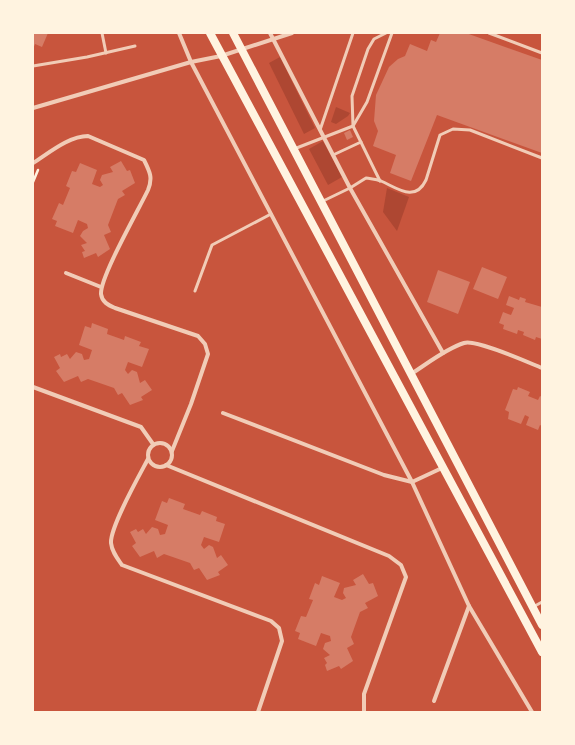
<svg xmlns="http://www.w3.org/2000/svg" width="575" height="745" viewBox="0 0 575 745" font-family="'Open Sans',sans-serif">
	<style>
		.green { fill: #ae4732 }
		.building { fill: #d67c66 }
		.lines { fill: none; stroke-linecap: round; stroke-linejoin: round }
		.path { stroke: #fff3e0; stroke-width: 2.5 }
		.service { stroke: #f1ccb7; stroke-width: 3 }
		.minor { stroke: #f1ccb7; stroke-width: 4 }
		.secondary { stroke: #fff3e0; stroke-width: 8 }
	</style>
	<rect width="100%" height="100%" fill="#c8553d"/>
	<!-- green -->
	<g class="green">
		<path d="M280 57 315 128 304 134 269 63Z"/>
		<path d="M336 107 350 113 348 116 336 124 331 122Z"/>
		<path d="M323 141 342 177 328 185 309 149Z"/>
		<path d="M387 188 409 197 397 231 383 212Z"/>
	</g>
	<!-- building -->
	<g class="building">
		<path d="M33 33H48L42 47 35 44 33 49Z"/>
		<path d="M440 33H466L542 60V153L437 115 411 181 390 173 396 155 373 146 378 131 374 121 376 95 389 67 398 59 405 56 410 44 427 51 431 40 436 42Z"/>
		<path d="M350 130 353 137 347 140 344 133Z"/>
		<path d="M121 161 127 171 130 170 135 183 122 191 125 195 118 199 108 225 111 232 104 235 110 249 98 257 96 253 84 258 82 252 85 251 81 245 87 243 80 236 83 231 88 228 87 224 78 220 73 233 55 226 57 221 52 219 59 203 63 205 70 188 66 186 72 171 76 172 80 163 97 170 92 184 100 187 103 185 100 180 102 175 113 172 110 167Z"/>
		<path d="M482 267 507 277 498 299 473 289Z"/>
		<path d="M438 270 470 282 458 314 427 302Z"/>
		<path d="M509 296 519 300 520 297 526 299 525 302 542 307V339L536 337 535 340 523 335 524 332 518 330 517 334 503 329 504 325 499 323 503 312 511 315 514 308 506 305Z"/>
		<path d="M92 323 108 329 107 334 124 340 125 336 141 342 139 346 149 349 142 367 128 362 125 370 128 374 132 370 137 372 140 383 145 380 152 390 141 397 143 400 130 405 122 393 118 395 114 388 88 379 81 382 78 376 64 382 56 371 60 368 54 357 60 354 61 357 67 354 70 359 76 352 82 354 84 360 89 359 92 350 79 345 85 326 91 328Z"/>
		<path d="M518 387 530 392 528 396 538 400 540 396 542 397V426L540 425 538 430 526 425 529 417 525 415 521 424 508 419 509 412 505 410 513 389 517 390Z"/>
		<path d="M169 498 185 504 183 509 200 515 202 511 217 517 216 521 225 524 219 542 204 537 201 545 204 549 209 545 213 547 217 558 221 555 228 565 218 572 220 575 207 580 199 568 194 570 190 563 164 554 157 558 154 551 140 557 132 546 136 543 130 532 136 529 138 532 143 529 146 534 152 527 158 529 160 535 165 534 168 525 155 520 162 501 167 503Z"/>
		<path d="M363 574 369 584 373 583 378 596 365 603 368 608 360 612 351 637 354 644 347 648 353 661 341 669 339 666 327 671 325 665 327 663 324 658 330 655 323 649 325 643 331 641 330 636 321 633 316 646 298 639 300 633 295 631 301 616 306 617 313 600 309 599 315 583 319 585 322 576 340 583 334 597 342 600 346 598 343 593 344 588 356 585 353 580Z"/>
	</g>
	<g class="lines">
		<!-- path -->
		<path class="path" d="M33 182 38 170"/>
		<!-- service -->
		<g class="service">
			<path d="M102 33 106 53"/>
			<path d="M489 33 542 53"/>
			<path d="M33 66 87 57 135 46"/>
			<path d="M320 130 353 33"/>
			<path d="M294 149 353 126 367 102 392 33"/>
			<path d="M333 155 361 142"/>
			<path d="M380 181 353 126 352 96 368 49 374 39 386 33"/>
			<path d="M321 202 350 188 366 178C371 179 376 179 381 181 397 188 415 203 426 180L440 135 453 129 470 130 542 158"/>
			<path d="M195 291 212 245 271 214"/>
			<path d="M533 607 542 602"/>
		</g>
		<!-- minor -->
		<g class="minor">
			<path d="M179 33 191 62 412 482 469 606 532 712"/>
			<path d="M270 33 350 188 443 353"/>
			<path d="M33 108 191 62 221 56 292 33"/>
			<path d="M33 163C49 153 69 136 88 136L144 160C150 172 153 178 148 190 139 209 100 277 101 294 102 302 108 305 115 308L198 336 205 344 208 354 191 404 172 451"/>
			<path d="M66 273 101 287"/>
			<path d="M411 374C427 364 445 349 464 343 476 339 527 362 542 368"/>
			<path d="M33 387 141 427 153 444"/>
			<path d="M223 413 384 475 412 482 442 468"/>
			<circle cx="160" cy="455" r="12"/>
			<path d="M148 459C139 476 110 527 111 543 112 552 117 558 122 565L271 621 279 628 282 641 258 712"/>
			<path d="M166 465 389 556 401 565 406 577 364 694V712"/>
			<path d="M434 701 469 606"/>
		</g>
		<!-- secondary -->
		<g class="secondary">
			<path d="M210 33 542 652"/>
			<path d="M233 33 542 625"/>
		</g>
	</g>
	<!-- border -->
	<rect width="575" height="745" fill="none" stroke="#fff3e0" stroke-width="68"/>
</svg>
